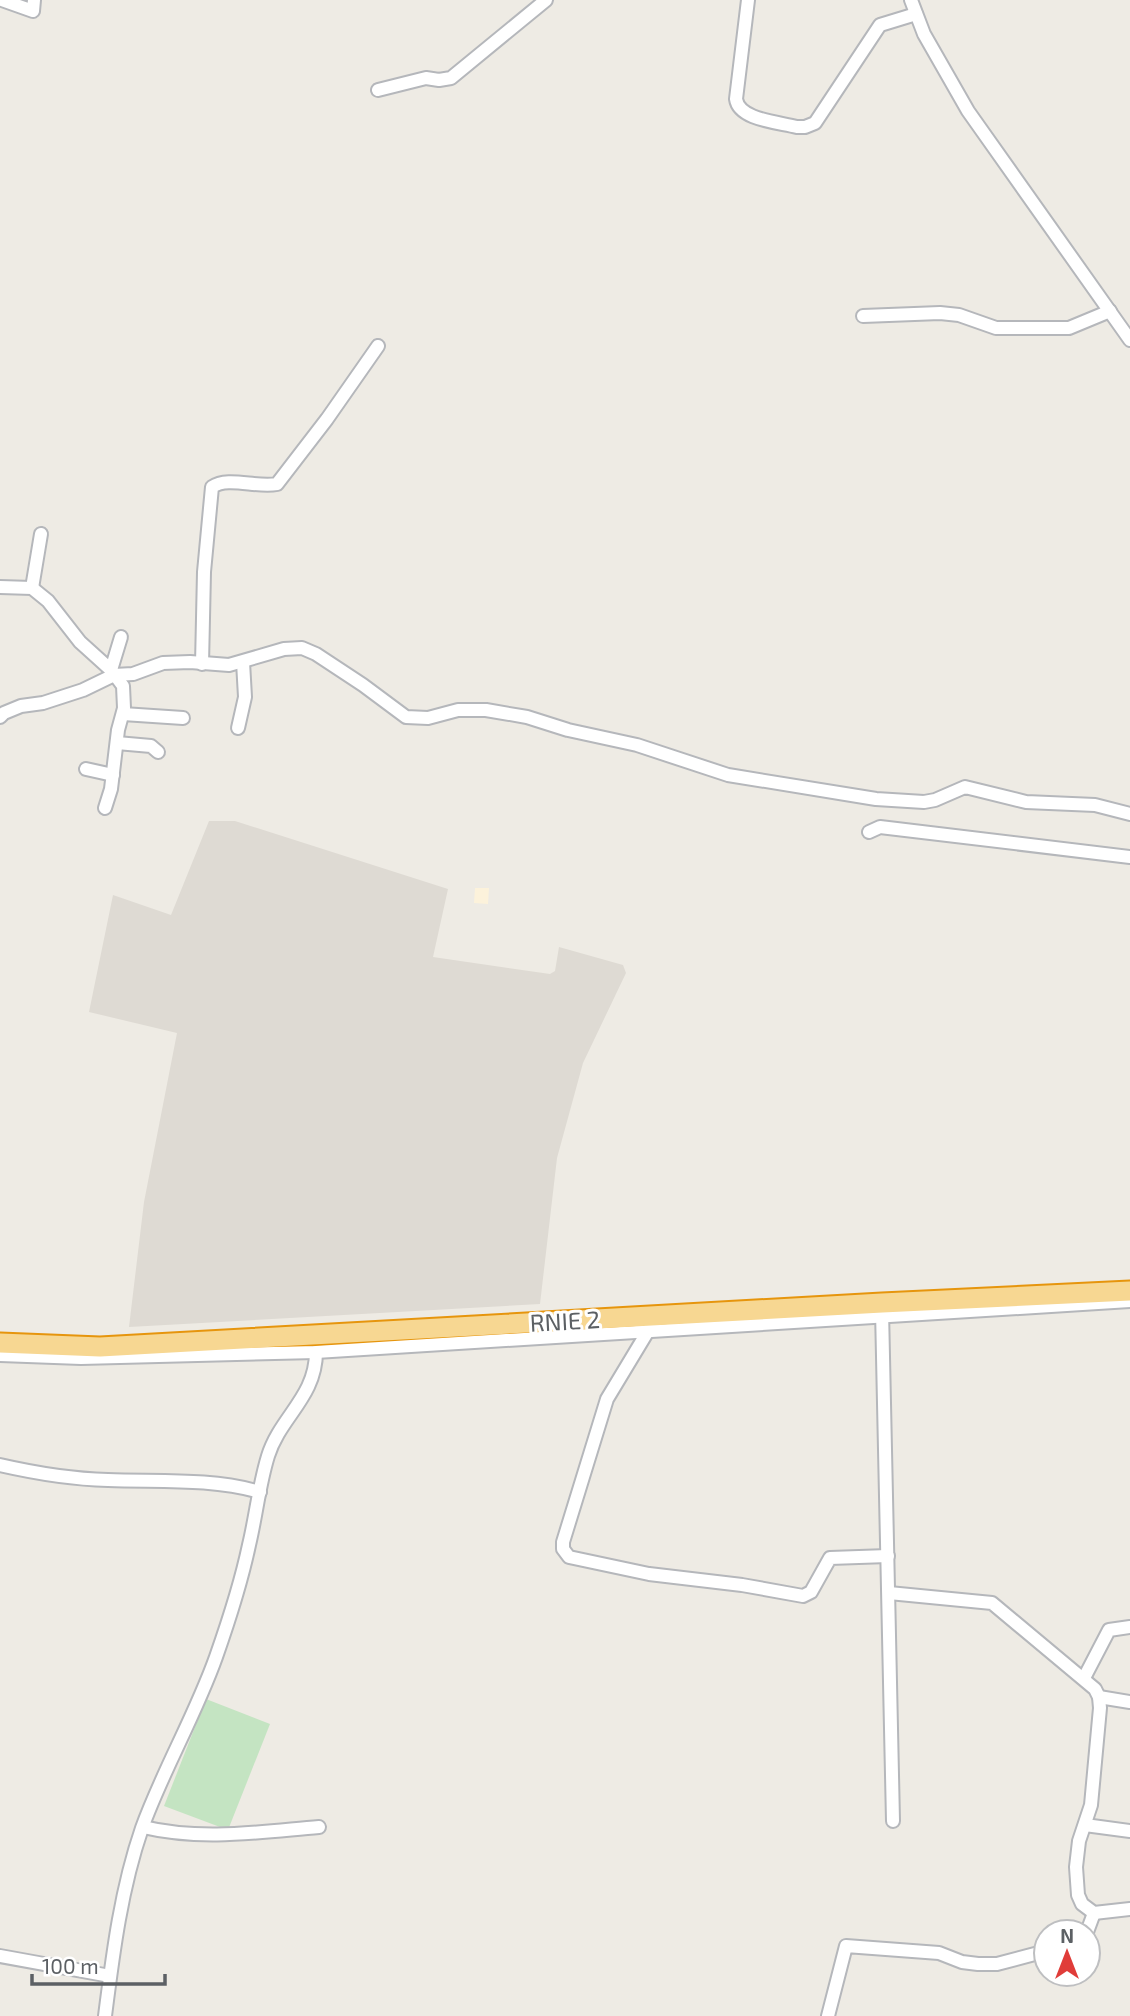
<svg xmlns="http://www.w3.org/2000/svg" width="1130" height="2016" viewBox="0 0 1130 2016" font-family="'Exo 2',sans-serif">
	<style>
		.commercial { fill: #fcf2db }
		.education { fill: #dedad3 }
		.green { fill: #c4e4c2 }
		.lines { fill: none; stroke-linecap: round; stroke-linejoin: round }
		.minor-casing { stroke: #b5b7bb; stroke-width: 16 }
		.highway-casing { stroke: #e6950d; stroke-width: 23 }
		.minor { stroke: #fff; stroke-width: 12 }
		.highway { stroke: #f7d792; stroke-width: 19 }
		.labels { text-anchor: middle; stroke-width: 6; stroke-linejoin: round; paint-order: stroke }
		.street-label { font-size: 24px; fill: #5c6064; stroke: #fff }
	</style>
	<rect width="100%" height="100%" fill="#eeebe4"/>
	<!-- commercial -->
	<path class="commercial" d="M475 888H489L488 904 474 903Z"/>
	<!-- education -->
	<path class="education" d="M209 821H235L448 889 433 957 550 974 555 971 559 947 623 965 626 973 583 1063 557 1158 540 1304 129 1327 144 1202 177 1033 89 1012 113 895 171 915Z"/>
	<!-- green -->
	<path class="green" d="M206 1699 270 1724 228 1830 164 1806Z"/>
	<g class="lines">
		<defs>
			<g id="minor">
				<path d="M2 0 33 11 34 0"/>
				<path d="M748 0 736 99C739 120 778 122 797 127H805L815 123 880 25 916 14"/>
				<path d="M911 0 924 34 968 111 1130 340"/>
				<path d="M378 90 426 78 439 80 451 78 546 0"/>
				<path d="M863 316 940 313 959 315 996 328H1069L1110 311"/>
				<path d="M0 587 32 588 48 601 80 642 111 670 123 686 124 708 118 730 111 789 105 808"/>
				<path d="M32 588 41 534"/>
				<path d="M202 664 204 572 212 487C228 476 256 488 277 484L327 419 378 346"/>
				<path d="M111 670 121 637"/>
				<path d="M123 714 183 718"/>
				<path d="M0 717 4 713 21 706 43 703 83 690 114 675 133 674 163 663 190 662 229 665 284 649 302 648 316 654 363 685 406 717 428 718 458 710H486L527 717 568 730 637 745 728 775 876 799 924 802 935 800 965 787 1026 802 1095 805 1130 814"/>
				<path d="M238 728 245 697 243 662"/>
				<path d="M117 743 151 746 158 752"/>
				<path d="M86 769 113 775"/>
				<path d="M869 832 880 827 1130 857"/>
				<path d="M882 1310 893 1821"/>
				<path d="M651 1326 607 1399 563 1542V1549L569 1557 649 1574 742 1585 803 1596 811 1592 830 1558 888 1556"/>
				<path d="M0 1355 81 1358 316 1352 1130 1301"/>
				<path d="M0 1465C35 1473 73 1479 108 1480 159 1482 211 1478 260 1492"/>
				<path d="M889 1593 992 1603 1095 1689 1099 1697 1100 1708 1091 1805 1079 1841 1076 1867 1078 1895 1082 1904 1094 1913 1130 1909"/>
				<path d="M1084 1678 1109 1630 1130 1627"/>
				<path d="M1099 1697 1130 1702"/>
				<path d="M1085 1825 1130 1831"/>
				<path d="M143 1827C202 1841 259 1832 319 1827"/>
				<path d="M1087 1932 1094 1913"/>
				<path d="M0 1956 110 1976"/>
				<path d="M105 2016C113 1953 121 1889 142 1828 163 1770 195 1716 216 1657 229 1620 241 1583 249 1545 256 1516 259 1485 268 1456 280 1417 316 1397 316 1352"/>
				<path d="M828 2016 846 1946 939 1953 962 1962 978 1964H997L1046 1951"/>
			</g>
			<path id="highway" d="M0 1343 100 1347 882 1303 1130 1291"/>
		</defs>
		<!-- minor casing -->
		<use href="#minor" class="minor-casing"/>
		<!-- highway casing -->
		<use href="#highway" class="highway-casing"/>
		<!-- minor -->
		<use href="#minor" class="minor"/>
		<!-- highway -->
		<use href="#highway" class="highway"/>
	</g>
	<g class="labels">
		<!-- street labels -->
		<g class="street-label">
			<text transform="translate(565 1322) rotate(-3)" y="8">RNIE 2</text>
		</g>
	</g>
	<!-- north arrow -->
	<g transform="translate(1067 1953)"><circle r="33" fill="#ffffff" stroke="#bebfc1" stroke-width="2"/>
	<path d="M0-5L12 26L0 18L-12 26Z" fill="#e03c39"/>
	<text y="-10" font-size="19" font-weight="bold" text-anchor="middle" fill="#5c6064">N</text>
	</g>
	<!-- scale -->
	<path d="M32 1974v10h133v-10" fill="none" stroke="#5c6064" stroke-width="3.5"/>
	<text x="42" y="1974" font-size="21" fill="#5c6064" stroke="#ffffff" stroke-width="5" paint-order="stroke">100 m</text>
</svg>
